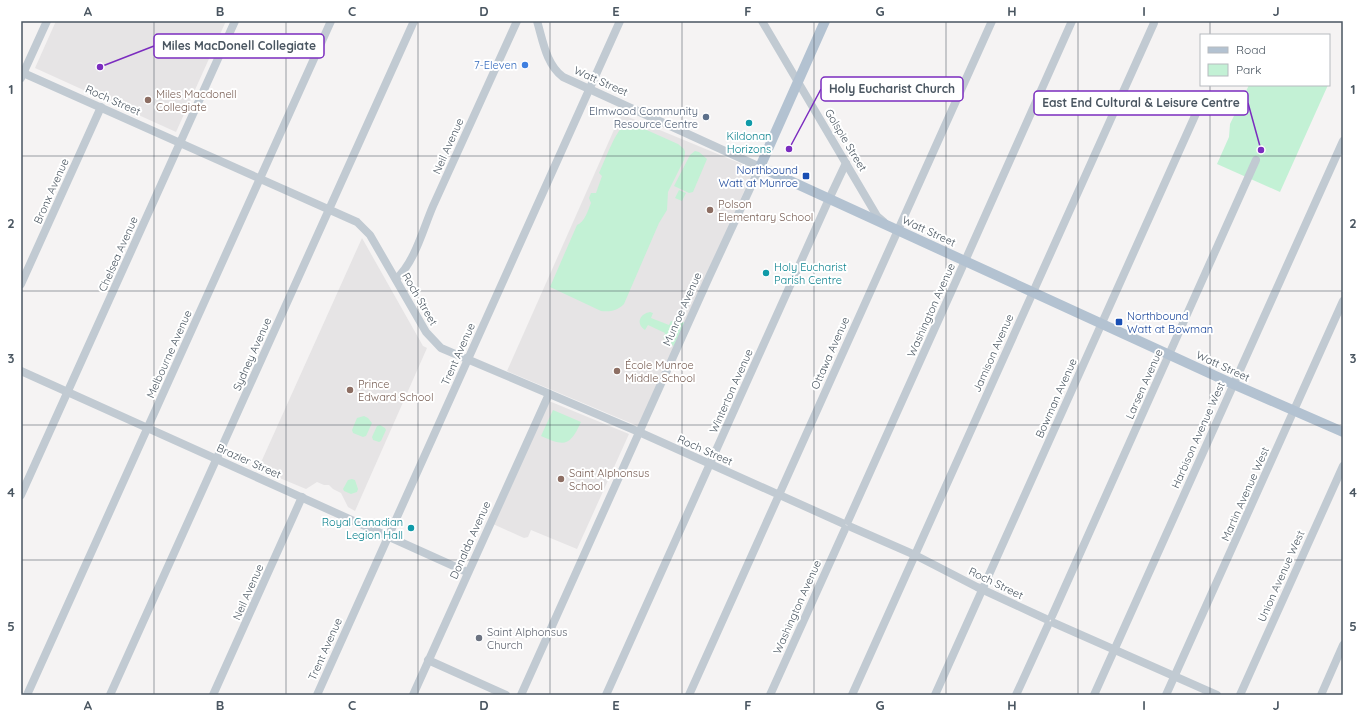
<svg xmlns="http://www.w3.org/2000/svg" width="1364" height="716" viewBox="0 0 1364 716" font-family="Quicksand,sans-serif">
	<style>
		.education { fill: #e6e4e5 }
		.green { fill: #c3f1d5 }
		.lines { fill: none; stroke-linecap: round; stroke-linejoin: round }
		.minor { stroke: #c1cad2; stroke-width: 8 }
		.major { stroke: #b3c2d1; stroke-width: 10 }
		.grid { fill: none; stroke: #4a5661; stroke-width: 1; stroke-opacity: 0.55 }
		.shop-dot { fill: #3f7fe0; stroke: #fff; stroke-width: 1.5 }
		.education-dot { fill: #8d6e63; stroke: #fff; stroke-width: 1.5 }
		.service-dot { fill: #5c6f8a; stroke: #fff; stroke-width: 1.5 }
		.culture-dot { fill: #0f9aa8; stroke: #fff; stroke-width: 1.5 }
		.transit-dot { fill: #1a4fb4; stroke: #fff; stroke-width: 1.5 }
		.worship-dot { fill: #6b7280; stroke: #fff; stroke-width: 1.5 }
		.labels { text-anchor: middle; stroke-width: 4; stroke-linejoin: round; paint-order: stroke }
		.shop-label { font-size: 11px; fill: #366cbe; stroke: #fff; text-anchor: end }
		.street-label { font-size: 11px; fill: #4a5661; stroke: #fff }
		.education-label { font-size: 11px; fill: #785e54; stroke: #fff; text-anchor: start }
		.service-label { font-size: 11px; fill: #4e5e75; stroke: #fff; text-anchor: end }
		.culture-label { font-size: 11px; fill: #0d838f; stroke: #fff }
		.transit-label { font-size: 11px; fill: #164399; stroke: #fff; text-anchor: end }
		.worship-label { font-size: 11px; fill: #5b616d; stroke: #fff; text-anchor: start }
		.leader { fill: none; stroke: #7b2cbf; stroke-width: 1.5 }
		.callout-dot { fill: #7b2cbf; stroke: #fff; stroke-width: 1.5 }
		.callout { fill: #fff; stroke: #7b2cbf; stroke-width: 1.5 }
		.callout-label { font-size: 12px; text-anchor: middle; font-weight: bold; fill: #4a5661 }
		.neatline { fill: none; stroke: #4a5661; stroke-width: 1.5 }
		.grid-label { font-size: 13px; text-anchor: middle; font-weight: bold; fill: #4a5661 }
	</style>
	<rect width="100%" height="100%" fill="#f5f3f3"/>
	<!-- education -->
	<g class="education">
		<path d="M56 21H226L176 132 35 68Z"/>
		<path d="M621 114 754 169 640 427 507 371Z"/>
		<path d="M362 238 423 346 427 348 355 511 348 507 341 493 333 489 329 485H324L317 482 306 489 258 469Z"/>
		<path d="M549 401 629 434 577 549 531 530 528 537 524 538 493 524Z"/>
	</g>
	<!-- green -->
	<g class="green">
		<path d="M1249 85H1328L1280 192 1217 164 1229 137 1230 124Z"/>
		<path d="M627 123H631L678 144 684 149 685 152 684 160 668 192 667 210 659 223 624 304C617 311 610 312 601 311L550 287 577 225C585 222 588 210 591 203L589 198 591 193H596L602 176 599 173C605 161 616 128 627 123Z"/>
		<path d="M695 151 699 152 707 159 693 192 689 193 674 186 690 155Z"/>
		<path d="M679 190 686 193 682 201 675 198Z"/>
		<path d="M650 312 653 313 651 318 669 325 671 321 680 323 685 322 674 347 670 342 663 338 665 333 648 325 645 330C636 324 639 314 650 312Z"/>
		<path d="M553 410 581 422C570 446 565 447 541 436Z"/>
		<path d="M364 416 368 418 372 423 366 436 363 437 353 433 352 430 357 418Z"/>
		<path d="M380 425 385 428 386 430 381 441 379 442 373 440 372 437 377 426Z"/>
		<path d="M352 479 355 480 358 489 357 492 351 494 344 491 343 489 348 480Z"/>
	</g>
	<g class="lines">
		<!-- minor -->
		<g class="minor">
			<path d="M762 21 877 216 884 222"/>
			<path d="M21 72 357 222 370 235 426 332 441 348 639 432 842 523"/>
			<path d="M21 78 47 21"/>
			<path d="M396 279C415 262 423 229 433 206 461 145 489 83 517 21"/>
			<path d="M21 284 101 107"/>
			<path d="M21 371 467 572"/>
			<path d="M21 495 235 21"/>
			<path d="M848 521 965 261 1072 21"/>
			<path d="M851 527 915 555 977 587 1046 619"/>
			<path d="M1052 616 1256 160"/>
			<path d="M1054 623 1217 695"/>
			<path d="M428 660 506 695"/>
			<path d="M27 695 331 21"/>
			<path d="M110 695 414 21"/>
			<path d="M213 695 302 497"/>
			<path d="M317 695 620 21"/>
			<path d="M413 695 549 394"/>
			<path d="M521 695 709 277 760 167 563 77C546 64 543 41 537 21"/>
			<path d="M606 695 829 199 846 163"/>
			<path d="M689 695 992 21"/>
			<path d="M770 695 845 529"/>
			<path d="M852 695 1154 23 1153 21"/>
			<path d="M935 695 1198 109"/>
			<path d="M1016 695 1048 625"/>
			<path d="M1094 695 1343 141"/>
			<path d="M1166 695 1343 301"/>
			<path d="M1240 695 1343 466"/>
			<path d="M1321 695 1343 645"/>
		</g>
		<!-- major -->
		<path class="major" d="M825 21 760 167 1233 384 1343 432"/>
	</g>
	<!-- grid -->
	<path class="grid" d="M154 21V695M286 21V695M418 21V695M550 21V695M682 21V695M814 21V695M946 21V695M1078 21V695M1210 21V35M1210 85V695M21 156H1343M21 291H1343M21 425H1343M21 560H1343"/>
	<!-- markers -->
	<circle class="shop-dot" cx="525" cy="65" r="4"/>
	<g class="education-dot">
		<circle cx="148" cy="100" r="4"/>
		<circle cx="710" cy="210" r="4"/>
		<circle cx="617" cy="371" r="4"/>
		<circle cx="350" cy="390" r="4"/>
		<circle cx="561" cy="479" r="4"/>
	</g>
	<circle class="service-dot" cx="706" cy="117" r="4"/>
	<g class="culture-dot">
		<circle cx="749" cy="123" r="4"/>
		<circle cx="766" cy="273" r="4"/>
		<circle cx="411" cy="528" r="4"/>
	</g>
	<g class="transit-dot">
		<rect x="802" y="172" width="8" height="8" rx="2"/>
		<rect x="1115" y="318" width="8" height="8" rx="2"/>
	</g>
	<circle class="worship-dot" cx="479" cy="638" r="4"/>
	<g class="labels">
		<!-- shop labels -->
		<g class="shop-label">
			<text x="517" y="69">7-Eleven</text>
		</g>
		<!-- street labels -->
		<g class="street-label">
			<text transform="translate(601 81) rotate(24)" y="4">Watt Street</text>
			<text transform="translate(113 100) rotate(24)" y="4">Roch Street</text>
			<text transform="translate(846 140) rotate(59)" y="4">Golspie Street</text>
			<text transform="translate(448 146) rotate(-66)" y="4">Neil Avenue</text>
			<text transform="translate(51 191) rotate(-66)" y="4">Bronx Avenue</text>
			<text transform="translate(929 231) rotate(25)" y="4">Watt Street</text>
			<text transform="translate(118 254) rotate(-66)" y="4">Chelsea Avenue</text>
			<text transform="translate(420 299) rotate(60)" y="4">Roch Street</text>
			<text transform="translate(682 309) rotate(-66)" y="4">Munroe Avenue</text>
			<text transform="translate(931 310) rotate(-66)" y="4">Washington Avenue</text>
			<text transform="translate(830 353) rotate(-66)" y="4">Ottawa Avenue</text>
			<text transform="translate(993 353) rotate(-66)" y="4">Jamison Avenue</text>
			<text transform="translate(169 354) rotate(-66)" y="4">Melbourne Avenue</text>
			<text transform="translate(252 354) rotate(-66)" y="4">Sydney Avenue</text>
			<text transform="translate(458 354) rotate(-66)" y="4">Trent Avenue</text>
			<text transform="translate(1223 366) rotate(25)" y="4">Watt Street</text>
			<text transform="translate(1144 384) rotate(-66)" y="4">Larsen Avenue</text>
			<text transform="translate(731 391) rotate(-66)" y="4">Winterton Avenue</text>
			<text transform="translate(1056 398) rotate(-66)" y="4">Bowman Avenue</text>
			<text transform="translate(1198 435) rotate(-66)" y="4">Harbison Avenue West</text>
			<text transform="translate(705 450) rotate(24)" y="4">Roch Street</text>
			<text transform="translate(249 461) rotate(24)" y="4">Brazier Street</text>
			<text transform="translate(1245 494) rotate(-66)" y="4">Martin Avenue West</text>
			<text transform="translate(470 540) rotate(-66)" y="4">Donalda Avenue</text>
			<text transform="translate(1281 576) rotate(-66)" y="4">Union Avenue West</text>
			<text transform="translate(996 583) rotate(26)" y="4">Roch Street</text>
			<text transform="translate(248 592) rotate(-66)" y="4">Neil Avenue</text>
			<text transform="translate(797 607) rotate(-66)" y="4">Washington Avenue</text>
			<text transform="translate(325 649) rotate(-66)" y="4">Trent Avenue</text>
		</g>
		<!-- education labels -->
		<g class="education-label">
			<text x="156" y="98">Miles Macdonell<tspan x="156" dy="13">Collegiate</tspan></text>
			<text x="718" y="208">Polson<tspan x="718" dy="13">Elementary School</tspan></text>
			<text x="625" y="369">École Munroe<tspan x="625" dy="13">Middle School</tspan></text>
			<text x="358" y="388">Prince<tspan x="358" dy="13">Edward School</tspan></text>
			<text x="569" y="477">Saint Alphonsus<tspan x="569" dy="13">School</tspan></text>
		</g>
		<!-- service labels -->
		<g class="service-label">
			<text x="698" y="115">Elmwood Community<tspan x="698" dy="13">Resource Centre</tspan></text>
		</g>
		<!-- culture labels -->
		<g class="culture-label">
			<text x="749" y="140">Kildonan<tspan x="749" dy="13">Horizons</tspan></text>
			<text x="774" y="271" text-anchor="start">Holy Eucharist<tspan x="774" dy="13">Parish Centre</tspan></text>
			<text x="403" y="526" text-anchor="end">Royal Canadian<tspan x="403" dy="13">Legion Hall</tspan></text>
		</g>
		<!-- transit labels -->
		<g class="transit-label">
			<text x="798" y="174">Northbound<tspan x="798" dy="13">Watt at Munroe</tspan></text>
			<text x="1127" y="320" text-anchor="start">Northbound<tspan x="1127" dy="13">Watt at Bowman</tspan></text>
		</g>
		<!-- worship labels -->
		<g class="worship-label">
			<text x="487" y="636">Saint Alphonsus<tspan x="487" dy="13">Church</tspan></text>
		</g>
	</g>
	<!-- callouts -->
	<path class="leader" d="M100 67L154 46M789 149L821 89M1261 150L1248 103"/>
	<g class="callout-dot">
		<circle cx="100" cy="67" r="4"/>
		<circle cx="789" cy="149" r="4"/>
		<circle cx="1261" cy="150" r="4"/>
	</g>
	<g class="callout">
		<rect x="154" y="34" width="170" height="24" rx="4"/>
		<rect x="821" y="77" width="142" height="24" rx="4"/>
		<rect x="1034" y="91" width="214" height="24" rx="4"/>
	</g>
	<g class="callout-label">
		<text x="239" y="50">Miles MacDonell Collegiate</text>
		<text x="892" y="93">Holy Eucharist Church</text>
		<text x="1141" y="107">East End Cultural &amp; Leisure Centre</text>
	</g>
	<!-- border -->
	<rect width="1364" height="716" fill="none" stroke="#ffffff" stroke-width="44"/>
	<!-- legend -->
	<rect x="1200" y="34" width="130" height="52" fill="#ffffff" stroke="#b7bbc0"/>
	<rect x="1208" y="47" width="20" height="6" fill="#b3c2d1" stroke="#b7bbc0"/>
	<text x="1236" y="54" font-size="12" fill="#4a5661">Road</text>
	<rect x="1208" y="64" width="20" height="12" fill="#c3f1d5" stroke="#b7bbc0"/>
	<text x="1236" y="74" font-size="12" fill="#4a5661">Park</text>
	<rect x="22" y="22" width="1320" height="672" class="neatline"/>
	<g class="grid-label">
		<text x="88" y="16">A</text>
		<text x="220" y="16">B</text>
		<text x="352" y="16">C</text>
		<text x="484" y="16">D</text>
		<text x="616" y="16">E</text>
		<text x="748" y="16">F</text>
		<text x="880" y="16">G</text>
		<text x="1012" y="16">H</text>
		<text x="1144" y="16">I</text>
		<text x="1276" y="16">J</text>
		<text x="11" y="94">1</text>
		<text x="1353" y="94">1</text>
		<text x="11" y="228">2</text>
		<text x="1353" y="228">2</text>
		<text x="11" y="363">3</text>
		<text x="1353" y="363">3</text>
		<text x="11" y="497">4</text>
		<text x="1353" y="497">4</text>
		<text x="11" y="631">5</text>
		<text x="1353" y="631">5</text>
		<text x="88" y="710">A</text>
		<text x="220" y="710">B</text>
		<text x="352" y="710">C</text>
		<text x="484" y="710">D</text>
		<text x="616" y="710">E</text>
		<text x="748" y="710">F</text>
		<text x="880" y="710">G</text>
		<text x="1012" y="710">H</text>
		<text x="1144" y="710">I</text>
		<text x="1276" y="710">J</text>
	</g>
</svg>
